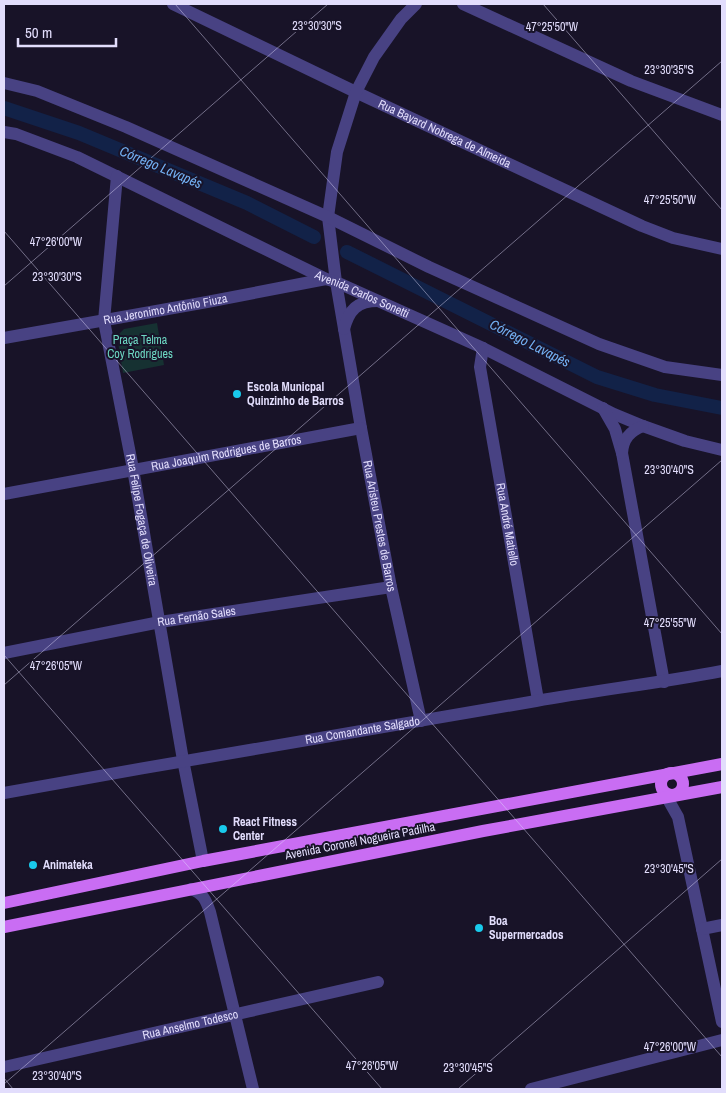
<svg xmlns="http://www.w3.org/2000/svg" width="726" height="1093" viewBox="0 0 726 1093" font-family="'Archivo Narrow',sans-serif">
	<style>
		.green { fill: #163132 }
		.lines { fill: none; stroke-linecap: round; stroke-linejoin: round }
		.canal { stroke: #122248; stroke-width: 14 }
		.minor { stroke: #484283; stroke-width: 12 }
		.major { stroke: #c96df3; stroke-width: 12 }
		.ticks { fill: none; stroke: #e2ddfc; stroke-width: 1; stroke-opacity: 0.45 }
		.poi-dot { fill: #19caec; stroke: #181328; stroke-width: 2 }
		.labels { text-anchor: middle; stroke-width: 4; stroke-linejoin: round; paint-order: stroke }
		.street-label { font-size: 12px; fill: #e2ddfc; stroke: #181328 }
		.park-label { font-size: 12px; fill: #6dd7c3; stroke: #181328 }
		.poi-label { font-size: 12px; font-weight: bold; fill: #e2ddfc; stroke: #181328; text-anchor: start }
		.water-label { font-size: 14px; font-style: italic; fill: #73b0f3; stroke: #181328 }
		.ticks-label { font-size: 12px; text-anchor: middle; fill: #e2ddfc; stroke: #181328; stroke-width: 4; stroke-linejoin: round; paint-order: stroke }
	</style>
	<rect width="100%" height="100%" fill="#181328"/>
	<!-- green -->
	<path class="green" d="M157 323 164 365 123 373 117 336 124 329Z"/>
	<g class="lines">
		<!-- canal -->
		<g class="canal">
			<path d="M4 108 79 133 247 203 314 237"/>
			<path d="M347 252 597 377 655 395 722 408"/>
		</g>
		<!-- minor -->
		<g class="minor">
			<path id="s1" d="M173 4 364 96 642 226 673 238 722 249"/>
			<path id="s2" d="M416 4 401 19 374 57 356 92 337 152 328 217 336 282 361 428 391 587 421 721"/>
			<path d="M463 4 631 81 722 115"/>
			<path d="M4 83 37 91 126 127 328 217 429 267 599 344 665 367 722 375"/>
			<path id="s3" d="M4 132 16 134 77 157 326 279 336 282 483 348 614 414 643 426 685 441 722 450"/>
			<path id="s4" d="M117 176 104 321 133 469 183 760 203 861"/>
			<path d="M344 329C349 310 357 301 378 301"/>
			<path id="s5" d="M4 338 207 302 326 279"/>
			<path id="s6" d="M483 348 480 367 538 700"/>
			<path d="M603 408 615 429 622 453 664 682"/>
			<path d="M622 453C623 439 630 431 643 426"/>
			<path id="s7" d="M4 494 361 428"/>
			<path id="s8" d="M4 653 160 622 391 587"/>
			<path id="s9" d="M4 793C181 761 358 731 536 701 598 690 660 683 722 671"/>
			<path d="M665 794 678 817 722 1022"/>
			<path d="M191 889C203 893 206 900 210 912L253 1089"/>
			<path d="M702 929 722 925"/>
			<path id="s10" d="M4 1067 378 982"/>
			<path d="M531 1089 722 1040"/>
		</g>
		<!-- major -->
		<g class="major">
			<circle cx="672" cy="784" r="11"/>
			<path d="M4 903 203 861 722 764"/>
			<path d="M4 927 483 831 722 787"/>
		</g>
	</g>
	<!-- ticks -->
	<path class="ticks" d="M175 4 722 634M543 4 722 210M4 231 722 1057M4 286 328 4M4 655 382 1089M4 685 722 61M4 1078 13 1089M4 1084 722 460M458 1089 722 859"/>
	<!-- markers -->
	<g class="poi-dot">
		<circle cx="237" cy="394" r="5"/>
		<circle cx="223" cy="829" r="5"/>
		<circle cx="33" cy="865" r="5"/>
		<circle cx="479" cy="928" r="5"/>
	</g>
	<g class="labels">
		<!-- street labels -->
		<g class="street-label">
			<text dy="4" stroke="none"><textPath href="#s1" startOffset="301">Rua Bayard Nobrega de Almeida</textPath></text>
			<text dy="4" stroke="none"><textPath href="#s3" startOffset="394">Avenida Carlos Sonetti</textPath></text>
			<text dy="4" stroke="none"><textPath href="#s5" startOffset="164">Rua Jeronimo Antônio Fiuza</textPath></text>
			<text dy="4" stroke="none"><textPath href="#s7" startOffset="226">Rua Joaquim Rodrigues de Barros</textPath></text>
			<text dy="4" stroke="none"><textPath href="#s4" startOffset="348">Rua Felipe Fogaça de Oliveira</textPath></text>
			<text dy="4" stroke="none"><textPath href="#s6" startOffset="179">Rua André Matiello</textPath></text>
			<text dy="4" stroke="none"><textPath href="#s2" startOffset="549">Rua Aristeu Prestes de Barros</textPath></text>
			<text dy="4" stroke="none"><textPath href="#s8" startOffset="196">Rua Fernão Sales</textPath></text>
			<text dy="4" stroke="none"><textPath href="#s9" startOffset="364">Rua Comandante Salgado</textPath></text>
			<text transform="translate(360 841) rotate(-11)" y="4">Avenida Coronel Nogueira Padilha</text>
			<text dy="4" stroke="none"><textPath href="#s10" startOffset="191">Rua Anselmo Todesco</textPath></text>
		</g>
		<!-- park labels -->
		<g class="park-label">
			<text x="140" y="344">Praça Telma<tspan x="140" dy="14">Coy Rodrigues</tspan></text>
		</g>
		<!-- poi labels -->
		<g class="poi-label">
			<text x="247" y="391">Escola Municpal<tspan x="247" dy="14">Quinzinho de Barros</tspan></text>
			<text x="233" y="826">React Fitness<tspan x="233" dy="14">Center</tspan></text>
			<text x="43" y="869">Animateka</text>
			<text x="489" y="925">Boa<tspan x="489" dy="14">Supermercados</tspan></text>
		</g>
		<!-- water labels -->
		<g class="water-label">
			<text transform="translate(161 167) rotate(23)" y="5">Córrego Lavapés</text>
			<text transform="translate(530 343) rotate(27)" y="5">Córrego Lavapés</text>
		</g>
	</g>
	<g class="ticks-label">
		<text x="317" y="30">23°30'30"S</text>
		<text x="552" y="31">47°25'50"W</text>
		<text x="669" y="74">23°30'35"S</text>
		<text x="670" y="204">47°25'50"W</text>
		<text x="56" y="246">47°26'00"W</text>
		<text x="57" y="281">23°30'30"S</text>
		<text x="669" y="474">23°30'40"S</text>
		<text x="670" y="627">47°25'55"W</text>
		<text x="56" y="670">47°26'05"W</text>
		<text x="669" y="873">23°30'45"S</text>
		<text x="670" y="1051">47°26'00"W</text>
		<text x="372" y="1070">47°26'05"W</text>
		<text x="468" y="1072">23°30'45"S</text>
		<text x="57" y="1080">23°30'40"S</text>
	</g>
	<!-- border -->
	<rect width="726" height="1093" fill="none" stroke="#e2ddfc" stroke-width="10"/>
	<!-- scale -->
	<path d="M18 38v8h98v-8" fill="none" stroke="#e2ddfc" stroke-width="2.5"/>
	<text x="25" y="38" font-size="15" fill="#e2ddfc" stroke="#181328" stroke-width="4" paint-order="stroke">50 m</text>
</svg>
